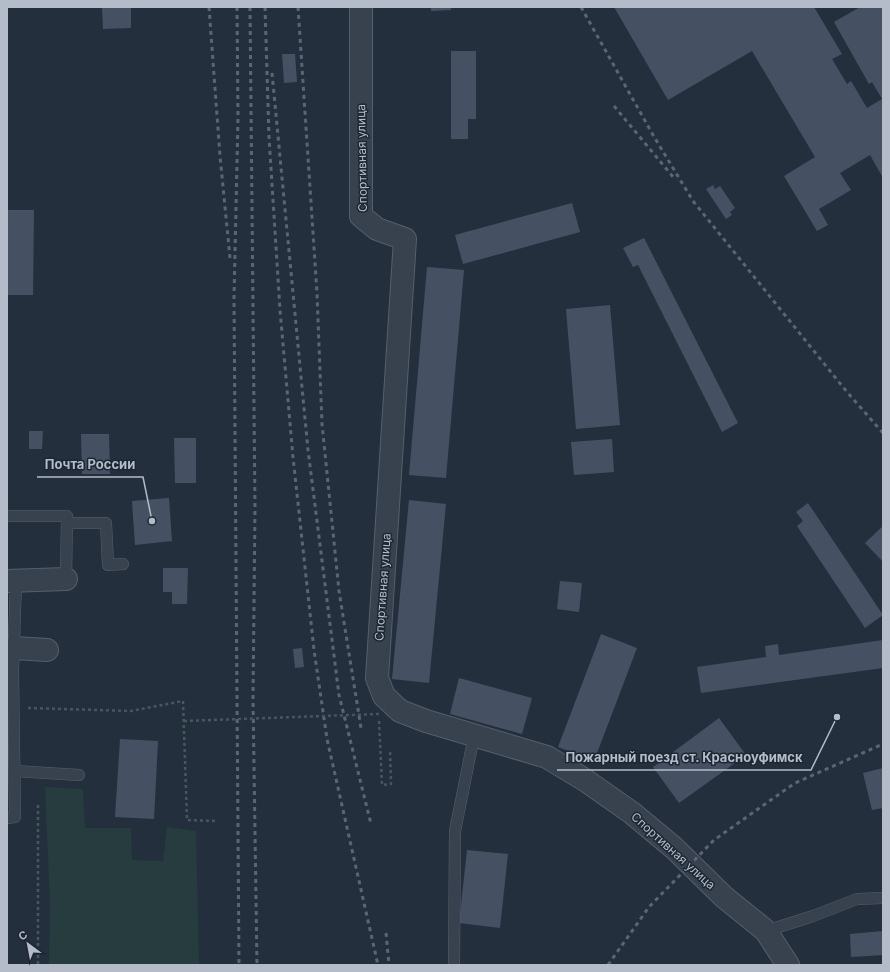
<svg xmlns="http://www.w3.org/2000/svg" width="890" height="972" viewBox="0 0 890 972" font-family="Inter,sans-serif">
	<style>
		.grass { fill: #263c3f }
		.building { fill: #455162 }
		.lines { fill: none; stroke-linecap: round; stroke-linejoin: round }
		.lane-casing { stroke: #565f6c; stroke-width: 12 }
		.street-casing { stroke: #565f6c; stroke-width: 24 }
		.path { stroke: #44595c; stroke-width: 2.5; stroke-dasharray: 3 3; stroke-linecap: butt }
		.lane { stroke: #38414e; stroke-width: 11 }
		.street { stroke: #38414e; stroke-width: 22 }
		.rail { stroke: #5a6575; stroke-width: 3; stroke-dasharray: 4 4; stroke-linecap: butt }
		.path-bridge { stroke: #44595c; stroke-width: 2.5; stroke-dasharray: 3 3; stroke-linecap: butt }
		.labels { text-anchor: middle; stroke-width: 3; stroke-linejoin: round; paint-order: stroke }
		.street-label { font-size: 12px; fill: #b4bcc9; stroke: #1d2633 }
		.leader { fill: none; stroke: #b4bcc9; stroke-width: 1.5 }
		.callout-dot { fill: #b4bcc9; stroke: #1d2633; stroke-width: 1.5 }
		.callout-label { font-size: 13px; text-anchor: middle; font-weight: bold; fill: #b4bcc9; stroke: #1d2633; stroke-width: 3; stroke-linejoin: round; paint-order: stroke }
	</style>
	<rect width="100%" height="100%" fill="#242f3e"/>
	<!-- grass -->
	<path class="grass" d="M45 787 83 789 85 828H131L132 860 163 861 167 827 196 831 199 965H49L50 904Z"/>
	<!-- building -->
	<g class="building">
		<path d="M102 7H131V28L103 29Z"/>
		<path d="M431 7H451V10L431 11Z"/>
		<path d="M614 7H814L842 54 832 59 847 84 851 81 867 108 882 99 872 82 869 84 834 22 860 7H883V178L870 155 840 173 851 190 819 209 828 225 817 231 784 176 815 157 752 51 668 100Z"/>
		<path d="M451 51H476V119H468V139H451Z"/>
		<path d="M282 54H295L297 82 284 83Z"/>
		<path d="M713 185 715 189 720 186 735 208 730 212 732 215 726 219 706 189Z"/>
		<path d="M572 203 580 232 463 264 455 235Z"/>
		<path d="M7 210H34L33 295H7Z"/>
		<path d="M644 238 738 423 722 432 638 265 633 267 623 248Z"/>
		<path d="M427 267 464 270 446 478 409 475Z"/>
		<path d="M610 305 620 425 576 429 566 309Z"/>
		<path d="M29 431H43L42 449H29Z"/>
		<path d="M81 434H109L110 474H82Z"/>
		<path d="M174 438H196V483H175Z"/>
		<path d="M612 439 614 472 574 475 571 442Z"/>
		<path d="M169 498 172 541 135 545 132 501Z"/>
		<path d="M409 500 446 504 429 683 392 679Z"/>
		<path d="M808 503 883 615 865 628 797 526 803 521 796 512Z"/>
		<path d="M883 526V562L865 543Z"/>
		<path d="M163 568H188L187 604H172V592H163Z"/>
		<path d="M560 581 582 583 579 612 557 609Z"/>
		<path d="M601 634 637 648 594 761 558 747Z"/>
		<path d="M883 640V668L701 693 697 667 766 657 765 646 778 644 779 655Z"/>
		<path d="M302 648 304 667 295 668 293 649Z"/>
		<path d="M459 678 532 698 522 734 450 714Z"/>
		<path d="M719 718 746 755 679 803 653 767Z"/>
		<path d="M120 739 158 741 154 819 115 817Z"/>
		<path d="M883 768V808L872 810 863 773Z"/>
		<path d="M467 850 508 854 500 928 459 923Z"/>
		<path d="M883 931V955L851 957 850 934Z"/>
	</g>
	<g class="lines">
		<defs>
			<g id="lane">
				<path d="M7 516H67L66 579"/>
				<path d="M67 523H106L108 565 123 564"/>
				<path d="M15 771 79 775"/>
				<path d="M7 818 15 817 13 671 16 581"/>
				<path d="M766 931 813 916 857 899 883 898"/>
				<path d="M454 965 455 831 474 736"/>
			</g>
			<g id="street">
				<path d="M361 7V216L377 229 405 239 377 678 384 696 400 711 426 721 547 757 585 780 632 813 674 848 724 897 766 931 788 965"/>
				<path d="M7 581 66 579"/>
				<path d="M14 648 47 650"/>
			</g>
		</defs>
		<!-- lane casing -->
		<use href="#lane" class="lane-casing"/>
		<!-- street casing -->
		<use href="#street" class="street-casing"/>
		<!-- path -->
		<g class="path">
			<path d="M28 708 131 711 183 701 187 820 216 821"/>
			<path d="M379 721 382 785 391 784 390 749"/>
			<path d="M38 805V965"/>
		</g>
		<!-- lane -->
		<use href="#lane" class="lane"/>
		<!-- street -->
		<use href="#street" class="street"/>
		<!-- rail -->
		<g class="rail">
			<path d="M209 7 220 156 230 258"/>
			<path d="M237 7 238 118 234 298 239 965"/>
			<path d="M250 7 255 508 253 699 257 965"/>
			<path d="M265 7 269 137 280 310 293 457 314 650 327 739 378 965"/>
			<path d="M298 7 317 293 322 424 339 591 361 728"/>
			<path d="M581 7 653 135 693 201 847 392 883 433"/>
			<path d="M272 73 308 450 339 695 371 824"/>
			<path d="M614 106 674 178"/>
			<path d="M386 933 389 965"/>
			<path d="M608 965 649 907 714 840 795 783 883 744"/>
		</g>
		<!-- path-bridge -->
		<path class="path-bridge" d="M184 721 379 714"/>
	</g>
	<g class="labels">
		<!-- street labels -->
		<g class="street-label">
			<text transform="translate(362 158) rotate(-91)" y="4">Спортивная улица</text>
			<text transform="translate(383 587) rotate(-86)" y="4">Спортивная улица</text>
			<text transform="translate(673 851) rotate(42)" y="4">Спортивная улица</text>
		</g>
	</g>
	<!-- callouts -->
	<path class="leader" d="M152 521L143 477H37M837 717L811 770H557"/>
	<g class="callout-dot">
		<circle cx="152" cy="521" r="4"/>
		<circle cx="837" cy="717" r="4"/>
	</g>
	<g class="callout-label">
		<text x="90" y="469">Почта России</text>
		<text x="684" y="762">Пожарный поезд ст. Красноуфимск</text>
	</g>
	<!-- border -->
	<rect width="890" height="972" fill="none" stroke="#b4bcc9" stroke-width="16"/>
	<!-- north arrow -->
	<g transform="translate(28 944) rotate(328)" stroke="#1d2633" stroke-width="3" paint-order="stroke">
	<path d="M0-3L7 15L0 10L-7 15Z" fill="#b4bcc9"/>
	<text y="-6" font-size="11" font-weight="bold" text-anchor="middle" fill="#b4bcc9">С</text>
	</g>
</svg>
